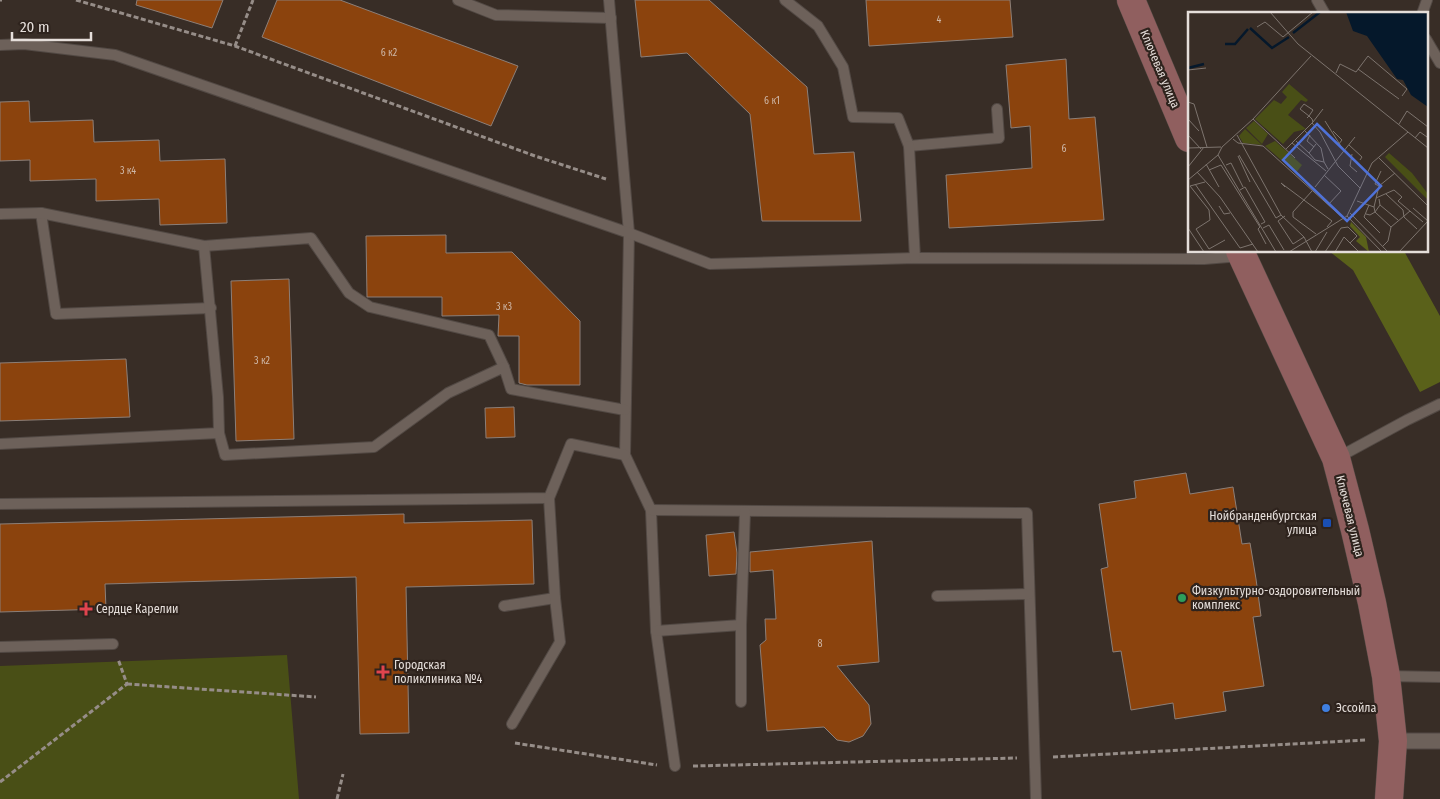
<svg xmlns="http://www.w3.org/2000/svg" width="1440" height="799" viewBox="0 0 1440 799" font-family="'Fira Sans Condensed',sans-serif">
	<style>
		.green { fill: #494f16 }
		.forest { fill: #5a611a }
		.building { fill: #8b430d; stroke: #8c7f78 }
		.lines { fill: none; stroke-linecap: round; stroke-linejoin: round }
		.service-casing { stroke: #524944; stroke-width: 12 }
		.pedestrian-casing { stroke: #524944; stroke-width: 17 }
		.secondary-casing { stroke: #524944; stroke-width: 29 }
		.path { stroke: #968d88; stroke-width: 3; stroke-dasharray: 5 2.5; stroke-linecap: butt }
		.service { stroke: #6d615a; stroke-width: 10 }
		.pedestrian { stroke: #6d615a; stroke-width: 15 }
		.secondary { stroke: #905f5f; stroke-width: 28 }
		.transit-dot { fill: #1a4fb4; stroke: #2e231d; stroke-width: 2 }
		.leisure-dot { fill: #2e9e5b; stroke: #2e231d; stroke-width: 2 }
		.health-dot { fill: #e0444e; stroke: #2e231d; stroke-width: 2 }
		.shop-dot { fill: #3f7fe0; stroke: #2e231d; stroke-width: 2 }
		.labels { text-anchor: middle; stroke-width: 4.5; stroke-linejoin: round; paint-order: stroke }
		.number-label { font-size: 10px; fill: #ceb7a7 }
		.street-label { font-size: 12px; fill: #e5deda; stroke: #2e231d }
		.poi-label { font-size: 12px; fill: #e5deda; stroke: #2e231d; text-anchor: start }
		.inset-river { fill: none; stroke: #05182b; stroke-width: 2.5 }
		.inset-road { fill: none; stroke: #7d746e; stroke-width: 1 }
		.view { fill: #4f72d8; fill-opacity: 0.15; stroke: #4f72d8; stroke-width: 2.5 }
		.inset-edge { fill: none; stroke: #e5deda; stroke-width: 2.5 }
	</style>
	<rect width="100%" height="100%" fill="#382d26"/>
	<!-- green -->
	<path class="green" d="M287 655 299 799H0V666Z"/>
	<!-- forest -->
	<path class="forest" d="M1329 251H1404L1440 316V382L1420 392 1353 270Z"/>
	<!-- building -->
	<g class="building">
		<path d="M137 0H223L212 28 136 5Z"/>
		<path d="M277 0H340L518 66 491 126 262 37Z"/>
		<path d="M635 0H709L807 87 814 154 854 152 861 221H762L750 114 687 53 641 57Z"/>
		<path d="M866 0H1010L1013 37 869 46Z"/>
		<path d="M1066 59 1069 119 1095 117 1104 220 949 228 946 175 1032 168 1030 126 1011 128 1006 65Z"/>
		<path d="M29 101 30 122 93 120 94 142 159 140 160 161 225 159 227 223 160 225 159 199 96 201V179L30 181V160L0 161V102Z"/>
		<path d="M446 235V253L512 252 580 321V385H527L519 383V336H498L499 315 442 316V297H367L366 236Z"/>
		<path d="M289 279 294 439 236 441 231 281Z"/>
		<path d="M126 359 130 417 0 421V363Z"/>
		<path d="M514 407 515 437 486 438 485 408Z"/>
		<path d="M1186 473 1190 494 1233 487 1242 544 1250 543 1256 579 1261 616 1253 617 1264 686 1223 692 1226 711 1175 719 1173 703 1131 710 1121 651 1113 652 1101 569 1108 567 1099 504 1136 498 1134 481Z"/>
		<path d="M404 514V523L532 520 534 584 406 587 409 733 360 734 356 577 105 584 106 609 0 612V524Z"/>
		<path d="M734 532 737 553 736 574 709 576 706 535Z"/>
		<path d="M872 541 879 662 837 666 869 705 871 724 863 736 849 742 837 740 824 727 767 731 760 645 766 640 765 619H776L773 570 750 572V552Z"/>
	</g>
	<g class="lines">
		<defs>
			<g id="service">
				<path d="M458 0 496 15 611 18"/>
				<path d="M609 0 629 233 625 455 651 510 656 631 675 766"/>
				<path d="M785 0 818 26 843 67 853 117 898 118 909 146 999 138 997 109"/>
				<path d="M1317 0 1325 14"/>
				<path d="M1422 14 1427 0"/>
				<path d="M1426 39 1440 63"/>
				<path d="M0 45 24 44 115 55 629 233 710 264 915 258 1204 259 1241 256"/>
				<path d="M909 146 915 258"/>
				<path d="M41 213 56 314 211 308"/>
				<path d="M0 214 41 213 204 246 311 238 349 293 370 307 489 335 504 367"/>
				<path d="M219 433 225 455 374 447 448 393 504 367 511 389 625 410"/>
				<path d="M0 444 219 433 218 397 204 246"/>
				<path d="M1337 458 1407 420 1440 404"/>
				<path d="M0 504 549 498 571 444 625 455"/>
				<path d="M651 510 1027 513 1036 799"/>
				<path d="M937 596 1029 594"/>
				<path d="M504 606 555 598"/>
				<path d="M656 631 741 625"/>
				<path d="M0 647 113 644"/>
				<path d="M1386 676 1440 677"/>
				<path d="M741 702V625L745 512"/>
				<path d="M512 724 560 642 555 598 549 498"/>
			</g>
			<path id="pedestrian" d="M1393 741H1440"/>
			<g id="secondary">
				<path d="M1131 0 1189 138"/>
				<path d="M1240 251 1336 458 1355 530 1372 603 1386 676 1393 741 1389 799"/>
			</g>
		</defs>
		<!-- service casing -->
		<use href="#service" class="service-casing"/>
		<!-- pedestrian casing -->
		<use href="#pedestrian" class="pedestrian-casing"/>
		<!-- secondary casing -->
		<use href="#secondary" class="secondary-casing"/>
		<!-- path -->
		<g class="path">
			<path d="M0 0H2"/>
			<path d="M76 0 235 46 535 156 606 179"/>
			<path d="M235 46 253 0"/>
			<path d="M127 684 316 697"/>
			<path d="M515 743 657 765"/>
			<path d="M1053 757 1366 740"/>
			<path d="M693 766 1017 758"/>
			<path d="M0 782 127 684 118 659"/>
			<path d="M337 799 343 774"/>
		</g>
		<!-- service -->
		<use href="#service" class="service"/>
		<!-- pedestrian -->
		<use href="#pedestrian" class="pedestrian"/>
		<!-- secondary -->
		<use href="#secondary" class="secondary"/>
	</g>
	<!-- markers -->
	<rect class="transit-dot" x="1322" y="518" width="10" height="10" rx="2.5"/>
	<circle class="leisure-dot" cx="1182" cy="598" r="5"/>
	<g class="health-dot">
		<path d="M83.5 601.5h5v5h5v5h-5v5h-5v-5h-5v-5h5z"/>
		<path d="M380.5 664.5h5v5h5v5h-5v5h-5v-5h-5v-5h5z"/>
	</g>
	<circle class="shop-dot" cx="1326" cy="708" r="5"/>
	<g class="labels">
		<!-- number labels -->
		<g class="number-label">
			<text x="939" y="23">4</text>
			<text x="389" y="56">6 к2</text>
			<text x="772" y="104">6 к1</text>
			<text x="1064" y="152">6</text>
			<text x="128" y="174">3 к4</text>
			<text x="504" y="310">3 к3</text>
			<text x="262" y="364">3 к2</text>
			<text x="820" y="647">8</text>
		</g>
		<!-- street labels -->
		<g class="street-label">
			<text transform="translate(1160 69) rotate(67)" y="4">Ключевая улица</text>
			<text transform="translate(1350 516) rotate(76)" y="4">Ключевая улица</text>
		</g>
		<!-- poi labels -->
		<g class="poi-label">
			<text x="1317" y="520" text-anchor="end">Нойбранденбургская<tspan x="1317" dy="14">улица</tspan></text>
			<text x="1192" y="595">Физкультурно-оздоровительный<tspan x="1192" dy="14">комплекс</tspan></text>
			<text x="96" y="613">Сердце Карелии</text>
			<text x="394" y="669">Городская<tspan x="394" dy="14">поликлиника №4</tspan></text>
			<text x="1336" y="712">Эссойла</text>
		</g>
	</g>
	<!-- overview -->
	<g transform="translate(1188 12)">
		<rect width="240" height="240" fill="#382d26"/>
		<path d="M101 72 120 88 118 90 113 88 100 103 118 117 106 120 95 132 67 107 86 88 93 92 99 85 94 80ZM66 109 80 122 74 132 58 116ZM57 117 74 133 55 131 51 124ZM87 129 114 153 108 161 77 134ZM201 141 224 161 240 182V188L197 145Z" fill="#494f16"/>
		<path d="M163 210 178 225 181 240 168 229 172 225 162 214Z" fill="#5a611a"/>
		<path d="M158 0H240V95L223 83 215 68 209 67 179 24 165 19Z" fill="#05182b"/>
		<path class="inset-river" d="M62 16 84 36 101 25M105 21 132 0M37 32H47L60 17M0 56 16 52"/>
		<path class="inset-road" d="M82 0 110 32 220 120 184 151 159 204 101 240M69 15 77 10 95 25 125 0M170 57 211 87M0 58 18 56M148 61 152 52 168 60 180 44 219 77 214 84M0 90 6 92 19 135M0 107 11 119M65 107 107 146M137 109 156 139M125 110 135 97M124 111 132 120 150 154 172 176M211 112 219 99 240 115M117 119 133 136 136 150M145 119 154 128 150 133M220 120 240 136M0 123 13 137M49 123 93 203 116 225 124 240M122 123 119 129 126 135M227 126 232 120 239 125M45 127 50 131 75 134 156 207M108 129 121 141 128 132M104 131 138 159M161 133 174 145 172 148M0 136 33 135M98 137 125 110 124 107 121 104 112 97 116 92 125 98 121 104 119 106M121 141 127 148 136 150 140 157M164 142 162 154 169 160M30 143 88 240M51 143 88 206 93 203M50 144 62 170M191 146 240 194M18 152 31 175M38 153 43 151 55 175M0 155 16 135M21 158 33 153 72 215M9 160 32 185 70 240M136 163 153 179 140 193M0 168 30 143 34 135 65 107 123 44M17 170 2 174 21 198 22 208 8 217 21 237 37 228M7 172 52 236 65 232M191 174 187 172 193 159M97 175 93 171 144 209 139 215M127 175 167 125M52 178 57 175 77 210 73 212M124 179 105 200V205L128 222M198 182 215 198 216 205 229 217M188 186 206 178 214 185 210 189 235 210M169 189 186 195 191 174 207 161M181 193 176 205 192 221M192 193 210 208M31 194 36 202 42 201M186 195 187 200 203 215 200 229 195 234M225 196 240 209M162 201 200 240M178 202 182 203 187 200 192 193 191 187M97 204 90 209 105 232 116 225M159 204 194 240M72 215 70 217 78 232M203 215 222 199M0 216 16 240M75 216 81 213 96 238M127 240 139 220M137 240 153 216 160 215 169 224 162 231M147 240 156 225 171 240M211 240 240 209"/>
		<path class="view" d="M129 112 193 174 159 209 95 148Z"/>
		<rect width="240" height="240" class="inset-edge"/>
	</g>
	<!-- scale -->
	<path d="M12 32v8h79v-8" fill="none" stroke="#e5deda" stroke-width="2.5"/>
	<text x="20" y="32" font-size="15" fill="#e5deda" stroke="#2e231d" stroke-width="4" paint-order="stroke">20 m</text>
</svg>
